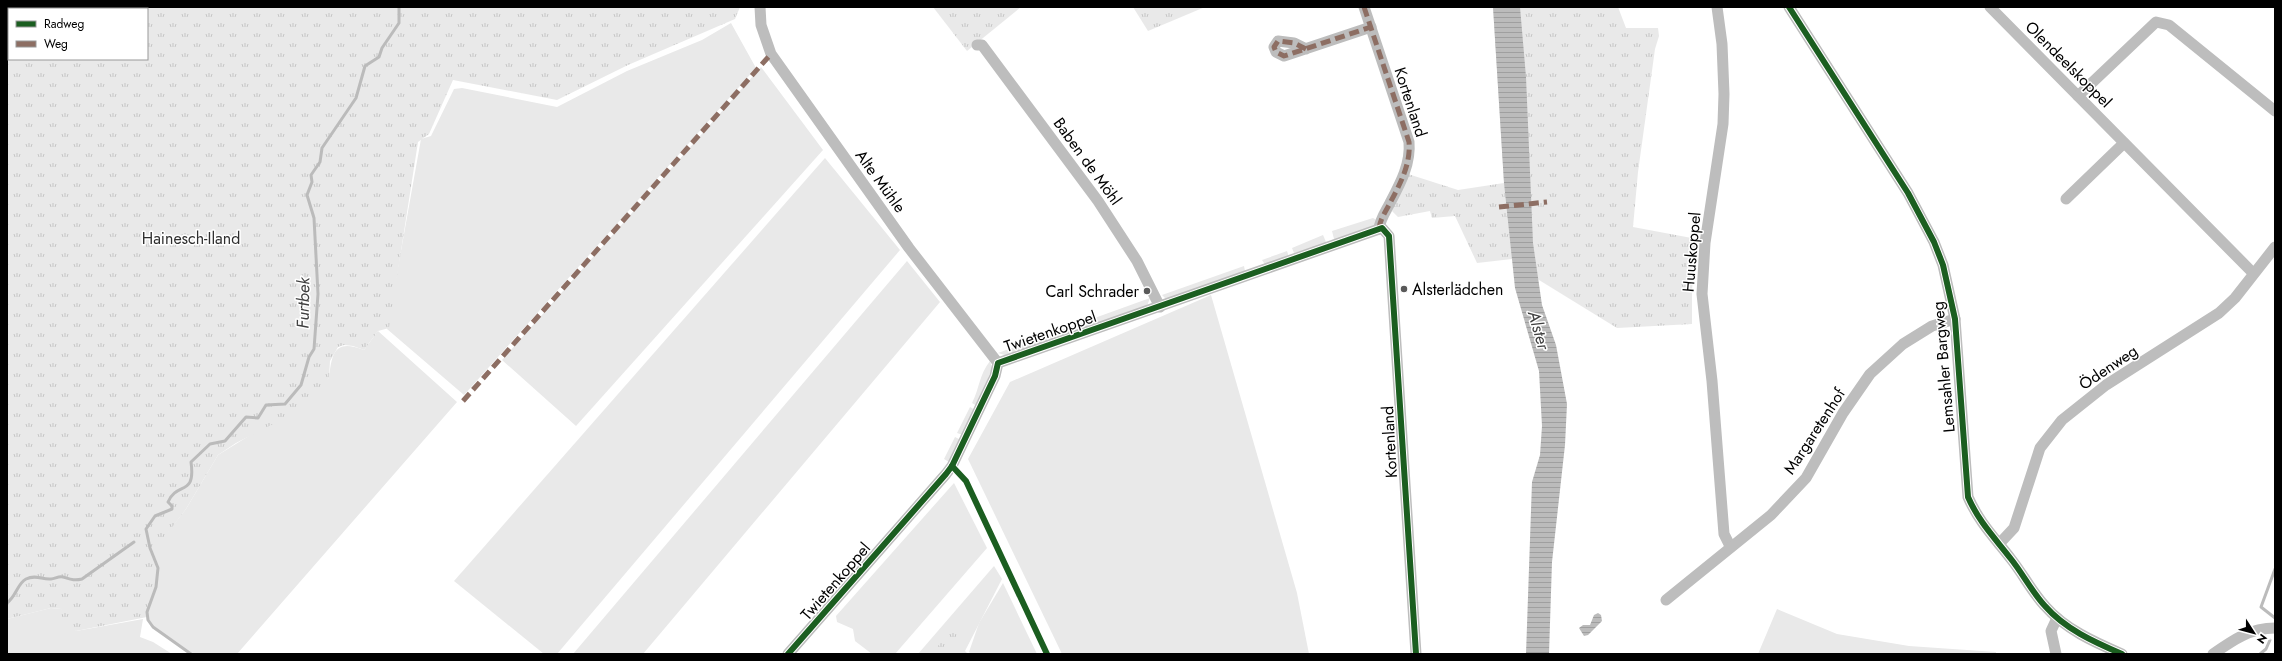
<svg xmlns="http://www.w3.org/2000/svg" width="2282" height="661" viewBox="0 0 2282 661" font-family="Jost,sans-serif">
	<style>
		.grass { fill: #e9e9e9 }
		.park { fill: url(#park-tufts); fill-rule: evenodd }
		.water { fill: url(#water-rules) }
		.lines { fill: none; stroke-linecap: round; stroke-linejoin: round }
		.stream { stroke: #bbb; stroke-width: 3 }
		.street { stroke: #bdbdbd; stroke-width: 11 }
		.quiet { stroke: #8d6e63; stroke-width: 5; stroke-dasharray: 10 5; stroke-linecap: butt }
		.cycleway-casing { stroke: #fff; stroke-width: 8 }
		.cycleway { stroke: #1b5e20; stroke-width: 6 }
		.poi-dot { fill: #595959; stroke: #fff; stroke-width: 1.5 }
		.labels { text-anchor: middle; stroke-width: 3; stroke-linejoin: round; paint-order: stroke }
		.street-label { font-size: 16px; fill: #000; stroke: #fff }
		.park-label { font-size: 16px; fill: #2e2e2e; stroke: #fff }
		.poi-label { font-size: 16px; fill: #000; stroke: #fff; text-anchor: start }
		.water-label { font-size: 17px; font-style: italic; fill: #3f3f3f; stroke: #fff }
	</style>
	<defs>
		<pattern id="park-tufts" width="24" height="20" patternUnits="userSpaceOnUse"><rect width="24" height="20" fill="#e9e9e9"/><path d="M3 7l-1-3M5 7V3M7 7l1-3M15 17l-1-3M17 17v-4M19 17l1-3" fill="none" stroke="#c6c6c6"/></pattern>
		<pattern id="water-rules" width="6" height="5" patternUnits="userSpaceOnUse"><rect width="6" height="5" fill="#bbb"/><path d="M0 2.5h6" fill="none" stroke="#9f9f9f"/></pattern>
	</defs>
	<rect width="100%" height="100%" fill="#fff"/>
	<!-- grass -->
	<g class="grass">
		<path d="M731 23 756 68 464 395 387 329 421 139 431 136 454 89 462 88 557 107 627 71 702 40Z"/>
		<path d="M761 67 823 150 576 426 502 360Z"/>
		<path d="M825 158 900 250 557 654H544L454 581Z"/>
		<path d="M1373 218 1378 221 1376 225 1336 240 1334 239 1332 231Z"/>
		<path d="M1323 235 1326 242 1325 244 1294 253 1292 248Z"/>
		<path d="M1287 251 1289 257 1266 266 1262 260Z"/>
		<path d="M907 261 940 302 643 654H573Z"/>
		<path d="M1244 266 1245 271 1166 299 1162 295Z"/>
		<path d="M1211 295 1297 593 1309 654H1062L968 459 1010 382Z"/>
		<path d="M1150 298 1147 306 1080 330 1078 324Z"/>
		<path d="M1075 325 1077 331 1063 336 1060 330Z"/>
		<path d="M378 331 457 402 237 654H191L149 623 147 612 154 594 152 552 186 509 218 455 257 431 329 378C332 352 335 339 364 350Z"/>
		<path d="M1056 332 1058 337 1005 355 998 353Z"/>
		<path d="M990 361 992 368 977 406 972 403C980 387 979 375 990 361Z"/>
		<path d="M970 407 975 410 963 435 957 433Z"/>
		<path d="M955 437 961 440 949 462 944 459Z"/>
		<path d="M954 483 987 548 895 654H872L855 641 853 629 837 622 836 616Z"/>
		<path d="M994 566 1002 579 965 651 968 654H918Z"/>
		<path d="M1003 583 1037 654H971L969 652 979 623Z"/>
		<path d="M51 608 61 609 76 631 143 619 140 637 153 642 172 654H7V619Z"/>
		<path d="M1777 609 1837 634 1909 646 1996 652V654H1758Z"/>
	</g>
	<!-- park -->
	<g class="park">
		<path d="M7 7H740L735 19 628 65 557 100 453 80 429 134 418 142 389 328 378 331 364 350 353 346 344 345 338 347 330 361 329 378 310 402 299 411 236 443 218 455 186 509 154 551 158 576 148 609 147 617 76 631 62 621 61 609 51 608 7 619ZM9 9H147V59H9Z"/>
		<path d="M933 7H1021L967 51Z"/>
		<path d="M1133 7H1205L1148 31Z"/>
		<path d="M1493 7H1618L1626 28H1658L1659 36 1655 49 1638 172 1633 227 1697 239 1692 290V324L1617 328 1539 280 1512 259 1477 263 1455 216 1432 218 1430 211 1398 217 1392 211 1408 174 1458 190 1504 183Z"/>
		<path d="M952 630 958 636 954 654H931Z"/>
	</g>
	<!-- water -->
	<g class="water">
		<path d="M1493 7H1520L1526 77 1533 243 1542 305 1556 345 1567 404 1565 445 1552 562 1549 654H1526L1532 482 1540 455 1542 426 1539 371 1515 288 1504 183Z"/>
		<path d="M1598 613 1601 615 1602 621 1588 635 1584 636 1579 628 1583 625H1590L1594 615Z"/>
	</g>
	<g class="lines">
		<!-- stream -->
		<g class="stream">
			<path d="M7 603C17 595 17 584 26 579 36 574 42 580 51 579 55 579 58 576 63 577 70 579 74 581 82 579L134 542"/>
			<path d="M2275 618 2261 607 2275 569"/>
			<path d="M191 654 153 627 148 620 147 612 156 587 158 568 150 548 146 529 155 516 172 509V506L168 502C177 481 196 497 191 462L210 444 225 441 246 417 258 418 266 405 285 404 301 385 309 357 314 349 318 294 314 218 307 195 312 182 311 175 320 162 322 148 356 98 365 66 379 57 382 48 399 23V7"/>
			<path d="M2260 654 2266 649 2270 640"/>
		</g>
		<!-- street -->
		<g class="street">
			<path d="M760 7 761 25 771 54 909 248 998 363"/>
			<path d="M1364 7 1409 142C1411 164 1400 184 1390 203 1386 211 1380 219 1379 229"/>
			<path d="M1717 7 1722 44 1724 94 1723 124 1705 243 1702 294 1712 381 1724 534 1730 546"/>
			<path d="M1789 7 1908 193 1934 242 1943 265 1955 319 1968 497C1979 522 1994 537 2011 559 2023 574 2032 592 2045 606 2065 629 2094 642 2122 654"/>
			<path d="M1990 7 2253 273"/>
			<path d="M977 45H982L1098 201 1137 261 1160 307"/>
			<path d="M1306 49 1294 43 1278 41 1274 47 1276 52 1284 56 1371 27"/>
			<path d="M2078 96 2156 22 2169 25 2275 111"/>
			<path d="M2066 199 2124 143"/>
			<path d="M1999 544 2014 528 2040 448 2062 420 2106 385 2219 313 2235 298 2275 247"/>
			<path d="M1666 600 1771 515 1806 478 1843 413 1870 374 1903 344 1932 326 1955 319"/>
			<path d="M788 654 946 474 952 466 995 376 998 363 1382 228 1389 236 1416 654"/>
			<path d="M2056 654 2051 631 2057 618"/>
			<path d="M2213 654C2233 640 2250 628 2275 628"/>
		</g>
		<!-- quiet -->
		<g class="quiet">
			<path d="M1364 7 1409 142C1411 164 1400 184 1390 203 1386 211 1380 219 1379 229"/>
			<path d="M1306 49 1294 43 1278 41 1274 47 1276 52 1284 56 1371 27"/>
			<path d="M1499 207 1547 202"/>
			<path d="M463 401 771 54"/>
		</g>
		<defs>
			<g id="cycleway">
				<path d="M1789 7 1908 193 1934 242 1943 265 1955 319 1968 497C1979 522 1994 537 2011 559 2023 574 2032 592 2045 606 2065 629 2094 642 2122 654"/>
				<path d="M952 466 966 481 1047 654"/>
				<path d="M788 654 946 474 952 466 995 376 998 363 1382 228 1389 236 1416 654"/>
			</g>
		</defs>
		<!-- cycleway casing -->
		<use href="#cycleway" class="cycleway-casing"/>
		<!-- cycleway -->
		<use href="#cycleway" class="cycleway"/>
	</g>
	<!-- markers -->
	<g class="poi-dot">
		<circle cx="1404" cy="289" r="4"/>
		<circle cx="1147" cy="291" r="4"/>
	</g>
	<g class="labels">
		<!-- street labels -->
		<g class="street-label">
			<text transform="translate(2069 64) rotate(45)" y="6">Olendeelskoppel</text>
			<text transform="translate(1411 102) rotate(72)" y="6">Kortenland</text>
			<text transform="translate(1088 161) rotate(54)" y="6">Baben de Möhl</text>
			<text transform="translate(881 181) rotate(54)" y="6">Alte Mühle</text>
			<text transform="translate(1691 252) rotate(-85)" y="6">Huuskoppel</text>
			<text transform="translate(1050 331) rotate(-19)" y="6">Twietenkoppel</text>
			<text transform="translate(1943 367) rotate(-95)" y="6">Lemsahler Bargweg</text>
			<text transform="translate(2108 367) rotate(-34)" y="6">Ödenweg</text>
			<text transform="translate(1814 431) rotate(-57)" y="6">Margaretenhof</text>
			<text transform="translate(1389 442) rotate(-93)" y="6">Kortenland</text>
			<text transform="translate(835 581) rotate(-49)" y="6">Twietenkoppel</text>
		</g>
		<!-- park labels -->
		<g class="park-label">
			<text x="191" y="244">Hainesch-Iland</text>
		</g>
		<!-- poi labels -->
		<g class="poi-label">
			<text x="1412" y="295">Alsterlädchen</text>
			<text x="1139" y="297" text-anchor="end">Carl Schrader</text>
		</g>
		<!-- water labels -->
		<g class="water-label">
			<text transform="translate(303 303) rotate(-89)" y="6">Furtbek</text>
			<text transform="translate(1539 330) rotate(74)" y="6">Alster</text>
		</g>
	</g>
	<!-- border -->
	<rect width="2282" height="661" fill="none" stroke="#000000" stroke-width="16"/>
	<!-- legend -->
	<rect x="8" y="8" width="140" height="52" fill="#ffffff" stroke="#999999"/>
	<rect x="16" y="21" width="20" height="6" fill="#1b5e20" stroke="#999999"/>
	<text x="44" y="28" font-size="12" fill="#000000">Radweg</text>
	<rect x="16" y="41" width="20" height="6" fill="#8d6e63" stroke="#999999"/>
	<text x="44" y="48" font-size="12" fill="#000000">Weg</text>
	<!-- north arrow -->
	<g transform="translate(2254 633) rotate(126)" stroke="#ffffff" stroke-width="3" paint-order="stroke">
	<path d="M0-3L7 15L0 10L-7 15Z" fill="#000000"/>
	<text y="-6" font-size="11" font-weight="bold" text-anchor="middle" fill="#000000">N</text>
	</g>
</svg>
